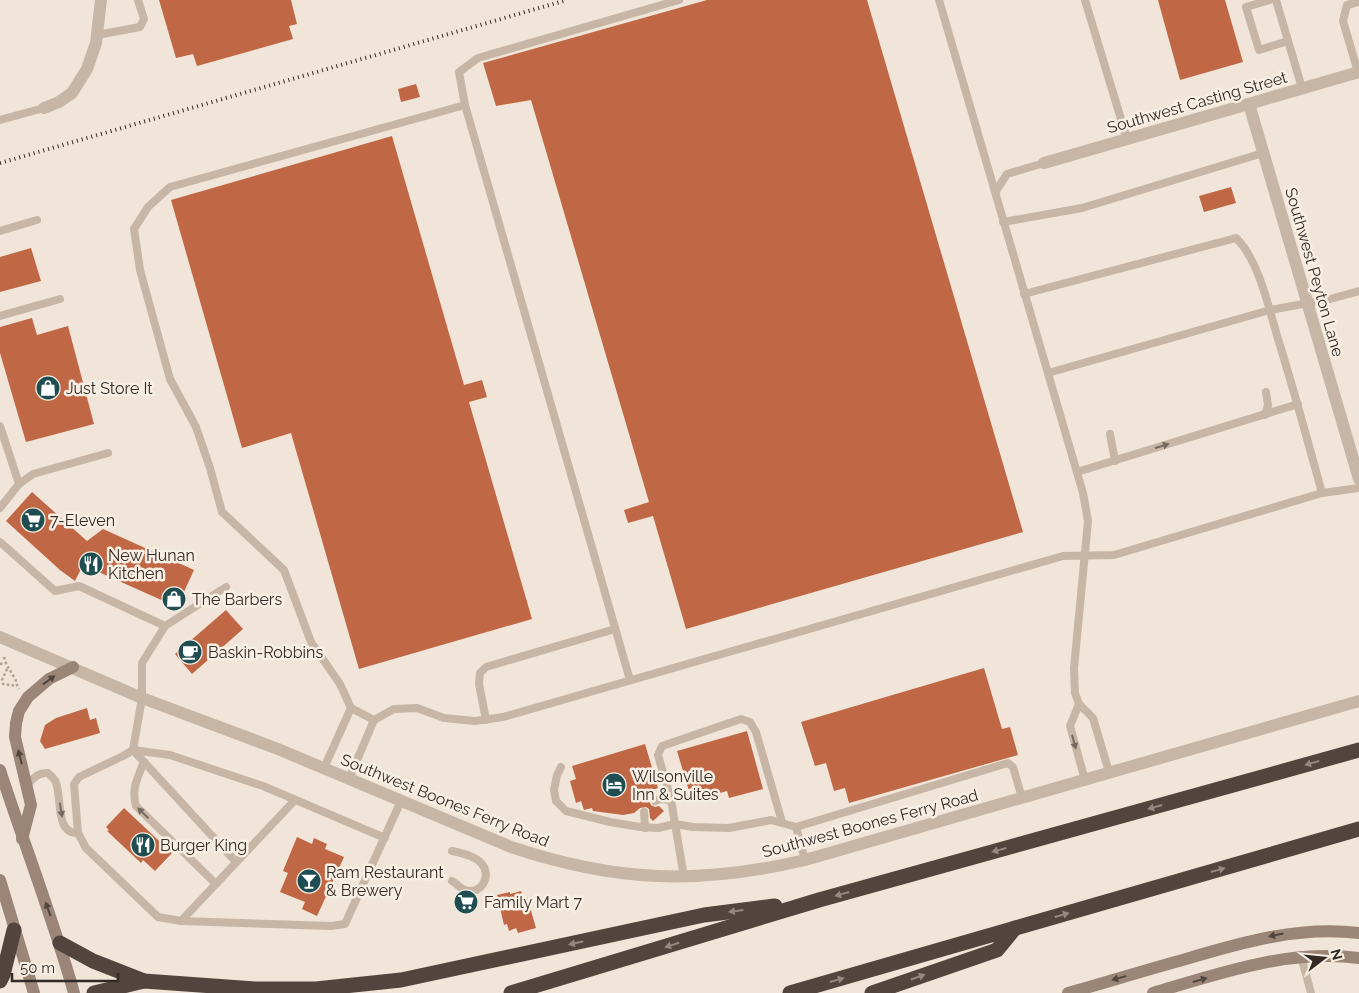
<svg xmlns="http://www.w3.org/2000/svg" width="1359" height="993" viewBox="0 0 1359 993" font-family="Raleway,sans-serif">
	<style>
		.building { fill: #c06745 }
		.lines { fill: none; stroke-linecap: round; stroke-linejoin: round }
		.path { stroke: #b2a08f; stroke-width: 2.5; stroke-dasharray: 2.5 2.5; stroke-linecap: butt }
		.service { stroke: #c7b6a5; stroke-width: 8 }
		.minor { stroke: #c7b6a5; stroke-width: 12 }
		.tertiary { stroke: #c7b6a5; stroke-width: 12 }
		.secondary { stroke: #9a8577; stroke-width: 12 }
		.motorway { stroke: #53453d; stroke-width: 15 }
		.rail { stroke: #332a26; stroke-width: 4; stroke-dasharray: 1 4; stroke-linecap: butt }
		.oneway { fill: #76695f }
		.oneway2 { fill: #52453e }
		.oneway3 { fill: #958980 }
		.labels { text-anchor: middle; stroke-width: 5; stroke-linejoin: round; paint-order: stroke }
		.street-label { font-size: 16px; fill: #332a26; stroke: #f8efe4 }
		.poi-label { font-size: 16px; fill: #332a26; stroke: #f8efe4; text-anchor: start }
	</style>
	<rect width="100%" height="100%" fill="#f0e5d8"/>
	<!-- building -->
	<g class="building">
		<path d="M159 0H291L297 24 289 26 293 39 197 66 193 54 176 58Z"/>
		<path d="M707 0H867L1023 532 686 629 653 516 628 523 624 510 649 502 531 100 496 106 483 63Z"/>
		<path d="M1158 0H1225L1243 62 1180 80Z"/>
		<path d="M416 84 420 97 401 102 398 89Z"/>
		<path d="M392 136 464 385 482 380 487 397 469 402 532 619 359 669 291 433 242 448 171 200Z"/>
		<path d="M1231 187 1236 203 1204 212 1199 196Z"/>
		<path d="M31 248 41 281 0 292V257Z"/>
		<path d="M32 318 37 335 68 326 94 424 26 442 0 353V327Z"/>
		<path d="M32 492 87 541 103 529 194 570 177 607 83 565 75 581 60 570 6 521Z"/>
		<path d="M226 610 243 629 192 674 175 654Z"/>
		<path d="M984 668 1002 729 1010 727 1018 755 849 803 845 788 834 791 826 763 815 766 801 722Z"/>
		<path d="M87 708 90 720 96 718 100 733 45 749 40 741 45 725 56 718Z"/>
		<path d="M747 731 763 789 729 798 727 791 692 801 677 751Z"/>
		<path d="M645 744 658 788 646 792 651 797 649 801 651 805 655 807 659 806 664 811 653 821 650 818 649 809 646 807 640 808 634 813 623 815 593 811 592 808 584 810 581 801 576 803 570 781 576 779 572 766Z"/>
		<path d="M124 808 172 853 155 871 143 860 141 863 107 831 109 830 106 827Z"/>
		<path d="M297 837 312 844 314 838 327 844 325 849 344 857 317 916 302 909 305 902 280 892 288 873 283 871Z"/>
		<path d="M521 891 523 898 527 897 536 928 518 933 516 928 509 931 507 924 504 925 497 895 510 892V894Z"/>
	</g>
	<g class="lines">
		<!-- path -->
		<g class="path">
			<path d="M4 657C7 668 9 668 14 677 17 681 16 685 19 689"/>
			<path d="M0 664 6 663"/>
			<path d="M7 669 2 680 3 684 17 686"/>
		</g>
		<!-- service -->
		<g class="service">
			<path d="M939 0 1083 493 1088 521 1074 668 1075 693 1079 704 1093 718 1109 772"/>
			<path d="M1085 0 1127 139"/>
			<path d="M1270 0 1246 7 1259 50 1288 41"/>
			<path d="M1276 0 1302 88"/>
			<path d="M97 35 140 27 144 19 138 0"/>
			<path d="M1358 72 1343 21 1347 5 1359 2"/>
			<path d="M0 120 44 108"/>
			<path d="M996 191 1007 174 1044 163"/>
			<path d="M1003 222 1082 208 1263 153"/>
			<path d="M0 231 37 220"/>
			<path d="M1024 294 1236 238C1259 260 1269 309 1278 339 1294 390 1308 442 1322 493"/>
			<path d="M0 316 60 299"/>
			<path d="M1048 373 1270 310 1330 299 1359 291"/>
			<path d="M1265 415 1268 405 1266 392"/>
			<path d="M0 426 19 484 0 508"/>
			<path d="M1110 434 1115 461"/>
			<path d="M1077 472 1298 404"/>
			<path d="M19 484 33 474 108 453"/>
			<path d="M0 542 55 591 79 586 165 626"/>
			<path d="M226 587 165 626 142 663V698L133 750 123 756 79 777 74 784 78 833 86 848 158 917 181 921 331 926 345 924 401 801"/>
			<path d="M630 680 465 105 459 72 478 58 679 0"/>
			<path d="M1079 704 1070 726 1085 780"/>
			<path d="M374 720 351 708 340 684 311 642 284 570 222 512 210 468 196 427 170 379 140 270 134 229 148 207 170 187 465 105"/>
			<path d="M486 720 479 684 480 673 486 667 615 629"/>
			<path d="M144 762C138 777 131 789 136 806L216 884"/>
			<path d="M561 767 557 775 554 790 556 801 566 811 610 822 640 827 658 828 675 824 693 827 729 828 771 820 796 827 805 860"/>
			<path d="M324 768 351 708"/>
			<path d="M349 779 374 720 394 709 417 708 444 718 475 721 503 717 1063 556 1114 555 1322 493 1359 488"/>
			<path d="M27 785C34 778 38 772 48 773 51 776 55 779 56 783 62 798 55 834 78 833"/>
			<path d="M655 801 660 799 671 800"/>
			<path d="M644 812 645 828"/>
			<path d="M796 827 1008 763 1013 767 1022 798"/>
			<path d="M236 862 133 750 170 755 263 786 385 838"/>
			<path d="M684 877 671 800 658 755 662 746 741 719 750 722 756 732 782 822"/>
			<path d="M452 881C456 883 460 888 465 890 481 896 493 875 481 863 475 856 462 853 452 851"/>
			<path d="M181 921 295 800"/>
			<path d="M1301 956 1311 993"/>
		</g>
		<!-- minor -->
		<g class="minor">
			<path d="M1249 104 1359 479"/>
			<path d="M44 108 59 102 72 93 87 69 96 43 101 0"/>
			<path d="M1044 163 1359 72"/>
		</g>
		<!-- tertiary -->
		<path class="tertiary" d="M0 637 142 698 278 749 511 847C615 882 699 885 805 860L1359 701"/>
		<!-- secondary -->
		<g class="secondary">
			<path d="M0 770C24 844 53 918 74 993"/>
			<path d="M22 839 31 805 15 737 16 723 19 711 28 697 49 679 73 667"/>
			<path d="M0 880 34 993"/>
			<path d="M1068 993C1107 982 1146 970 1186 959 1243 942 1299 926 1359 933"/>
			<path d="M1153 993C1220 973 1288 949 1359 958"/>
		</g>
		<!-- motorway -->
		<g class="motorway">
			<path d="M60 943 93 961 144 981 255 989H316L401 980 704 915 775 906"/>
			<path d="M0 981 3 975 14 930"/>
			<path d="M94 993 144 981"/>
			<path d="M511 993 819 900 1359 750"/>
			<path d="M790 993 1359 829"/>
			<path d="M872 993 997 950 1015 928"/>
		</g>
		<!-- rail -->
		<path class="rail" d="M0 163 567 0"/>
	</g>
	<!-- one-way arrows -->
	<defs><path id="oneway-solid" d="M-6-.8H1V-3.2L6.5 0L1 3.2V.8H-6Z" transform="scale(1.25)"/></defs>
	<g class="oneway">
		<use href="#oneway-solid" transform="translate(1162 446) rotate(-17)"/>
		<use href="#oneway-solid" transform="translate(1074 742) rotate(75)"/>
		<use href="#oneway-solid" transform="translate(61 810) rotate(81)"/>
		<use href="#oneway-solid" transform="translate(143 813) rotate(-136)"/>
	</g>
	<g class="oneway2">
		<use href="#oneway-solid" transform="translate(49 680) rotate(-36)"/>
		<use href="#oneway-solid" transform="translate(20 757) rotate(-104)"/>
		<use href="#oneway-solid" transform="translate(48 909) rotate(-110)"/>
		<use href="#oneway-solid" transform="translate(1276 935) rotate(169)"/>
		<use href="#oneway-solid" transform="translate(1119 978) rotate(164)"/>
		<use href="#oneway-solid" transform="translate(1200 980) rotate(-16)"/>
	</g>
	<g class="oneway3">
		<use href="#oneway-solid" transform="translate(1312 763) rotate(164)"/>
		<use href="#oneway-solid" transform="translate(1155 807) rotate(164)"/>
		<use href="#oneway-solid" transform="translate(999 850) rotate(164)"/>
		<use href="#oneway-solid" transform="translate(1218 870) rotate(-16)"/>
		<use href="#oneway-solid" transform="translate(842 894) rotate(164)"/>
		<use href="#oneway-solid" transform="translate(736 911) rotate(173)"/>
		<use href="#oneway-solid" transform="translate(1062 915) rotate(-16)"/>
		<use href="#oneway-solid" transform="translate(576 943) rotate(168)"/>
		<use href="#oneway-solid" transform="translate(672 945) rotate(163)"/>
		<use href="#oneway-solid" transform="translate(918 977) rotate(-19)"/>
		<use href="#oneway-solid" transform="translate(837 980) rotate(-16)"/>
	</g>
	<!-- icons -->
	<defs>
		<symbol id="shop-disc" viewBox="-11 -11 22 22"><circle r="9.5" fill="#1e4d52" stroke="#f8efe4"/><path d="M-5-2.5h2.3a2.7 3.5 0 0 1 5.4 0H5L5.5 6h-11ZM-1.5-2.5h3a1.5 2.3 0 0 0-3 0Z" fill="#fff"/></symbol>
		<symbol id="supermarket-disc" viewBox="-11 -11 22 22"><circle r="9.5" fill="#1e4d52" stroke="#f8efe4"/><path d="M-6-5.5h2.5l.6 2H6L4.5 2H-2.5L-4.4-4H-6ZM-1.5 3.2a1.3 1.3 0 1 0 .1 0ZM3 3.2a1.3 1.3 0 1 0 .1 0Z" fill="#fff"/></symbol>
		<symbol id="restaurant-disc" viewBox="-11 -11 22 22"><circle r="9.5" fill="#1e4d52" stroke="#f8efe4"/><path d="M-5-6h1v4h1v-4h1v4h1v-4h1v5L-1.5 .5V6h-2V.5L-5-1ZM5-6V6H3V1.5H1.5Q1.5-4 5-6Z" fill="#fff"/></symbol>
		<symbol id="cafe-disc" viewBox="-11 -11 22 22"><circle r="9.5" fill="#1e4d52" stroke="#f8efe4"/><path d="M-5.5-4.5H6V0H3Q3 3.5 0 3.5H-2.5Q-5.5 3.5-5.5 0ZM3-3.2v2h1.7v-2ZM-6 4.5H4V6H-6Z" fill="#fff"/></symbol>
		<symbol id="hotel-disc" viewBox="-11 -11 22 22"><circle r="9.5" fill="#1e4d52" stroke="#f8efe4"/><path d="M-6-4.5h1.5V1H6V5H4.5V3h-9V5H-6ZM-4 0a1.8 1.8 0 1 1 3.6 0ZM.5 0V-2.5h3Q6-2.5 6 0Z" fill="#fff"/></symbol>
		<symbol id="bar-disc" viewBox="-11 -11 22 22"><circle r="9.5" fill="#1e4d52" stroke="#f8efe4"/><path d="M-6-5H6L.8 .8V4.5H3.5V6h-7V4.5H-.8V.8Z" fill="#fff"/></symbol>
	</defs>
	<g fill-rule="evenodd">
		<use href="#shop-disc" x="34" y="374" width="28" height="28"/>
		<use href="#supermarket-disc" x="19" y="506" width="28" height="28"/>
		<use href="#restaurant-disc" x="77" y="550" width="28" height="28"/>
		<use href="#shop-disc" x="160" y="585" width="28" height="28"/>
		<use href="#cafe-disc" x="176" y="638" width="28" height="28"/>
		<use href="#hotel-disc" x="600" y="771" width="28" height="28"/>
		<use href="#restaurant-disc" x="129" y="831" width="28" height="28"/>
		<use href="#bar-disc" x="295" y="867" width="28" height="28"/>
		<use href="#supermarket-disc" x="452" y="888" width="28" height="28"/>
	</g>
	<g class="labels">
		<!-- street labels -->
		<g class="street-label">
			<text transform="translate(1197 102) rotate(-16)" y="6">Southwest Casting Street</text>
			<text transform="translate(1315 272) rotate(74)" y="6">Southwest Peyton Lane</text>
			<text transform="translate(445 800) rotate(22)" y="6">Southwest Boones Ferry Road</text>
			<text transform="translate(870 823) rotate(-15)" y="6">Southwest Boones Ferry Road</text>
		</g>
		<!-- poi labels -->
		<g class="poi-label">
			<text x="66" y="394">Just Store It</text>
			<text x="50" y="526">7-Eleven</text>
			<text x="108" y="561">New Hunan<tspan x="108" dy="18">Kitchen</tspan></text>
			<text x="192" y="605">The Barbers</text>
			<text x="208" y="658">Baskin-Robbins</text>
			<text x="632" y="782">Wilsonville<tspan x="632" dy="18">Inn &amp; Suites</tspan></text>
			<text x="160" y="851">Burger King</text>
			<text x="326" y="878">Ram Restaurant<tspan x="326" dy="18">&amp; Brewery</tspan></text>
			<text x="484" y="908">Family Mart 7</text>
		</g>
	</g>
	<!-- north arrow -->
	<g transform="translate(1324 958) rotate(74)" stroke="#f8efe4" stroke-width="4" paint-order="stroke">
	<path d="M0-4L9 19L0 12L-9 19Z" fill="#332a26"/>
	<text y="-8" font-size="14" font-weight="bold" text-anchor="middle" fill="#332a26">N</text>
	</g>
	<!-- scale -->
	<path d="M12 973v8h106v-8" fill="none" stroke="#332a26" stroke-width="2.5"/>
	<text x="20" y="973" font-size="15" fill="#332a26" stroke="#f8efe4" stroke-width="4" paint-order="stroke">50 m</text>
</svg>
